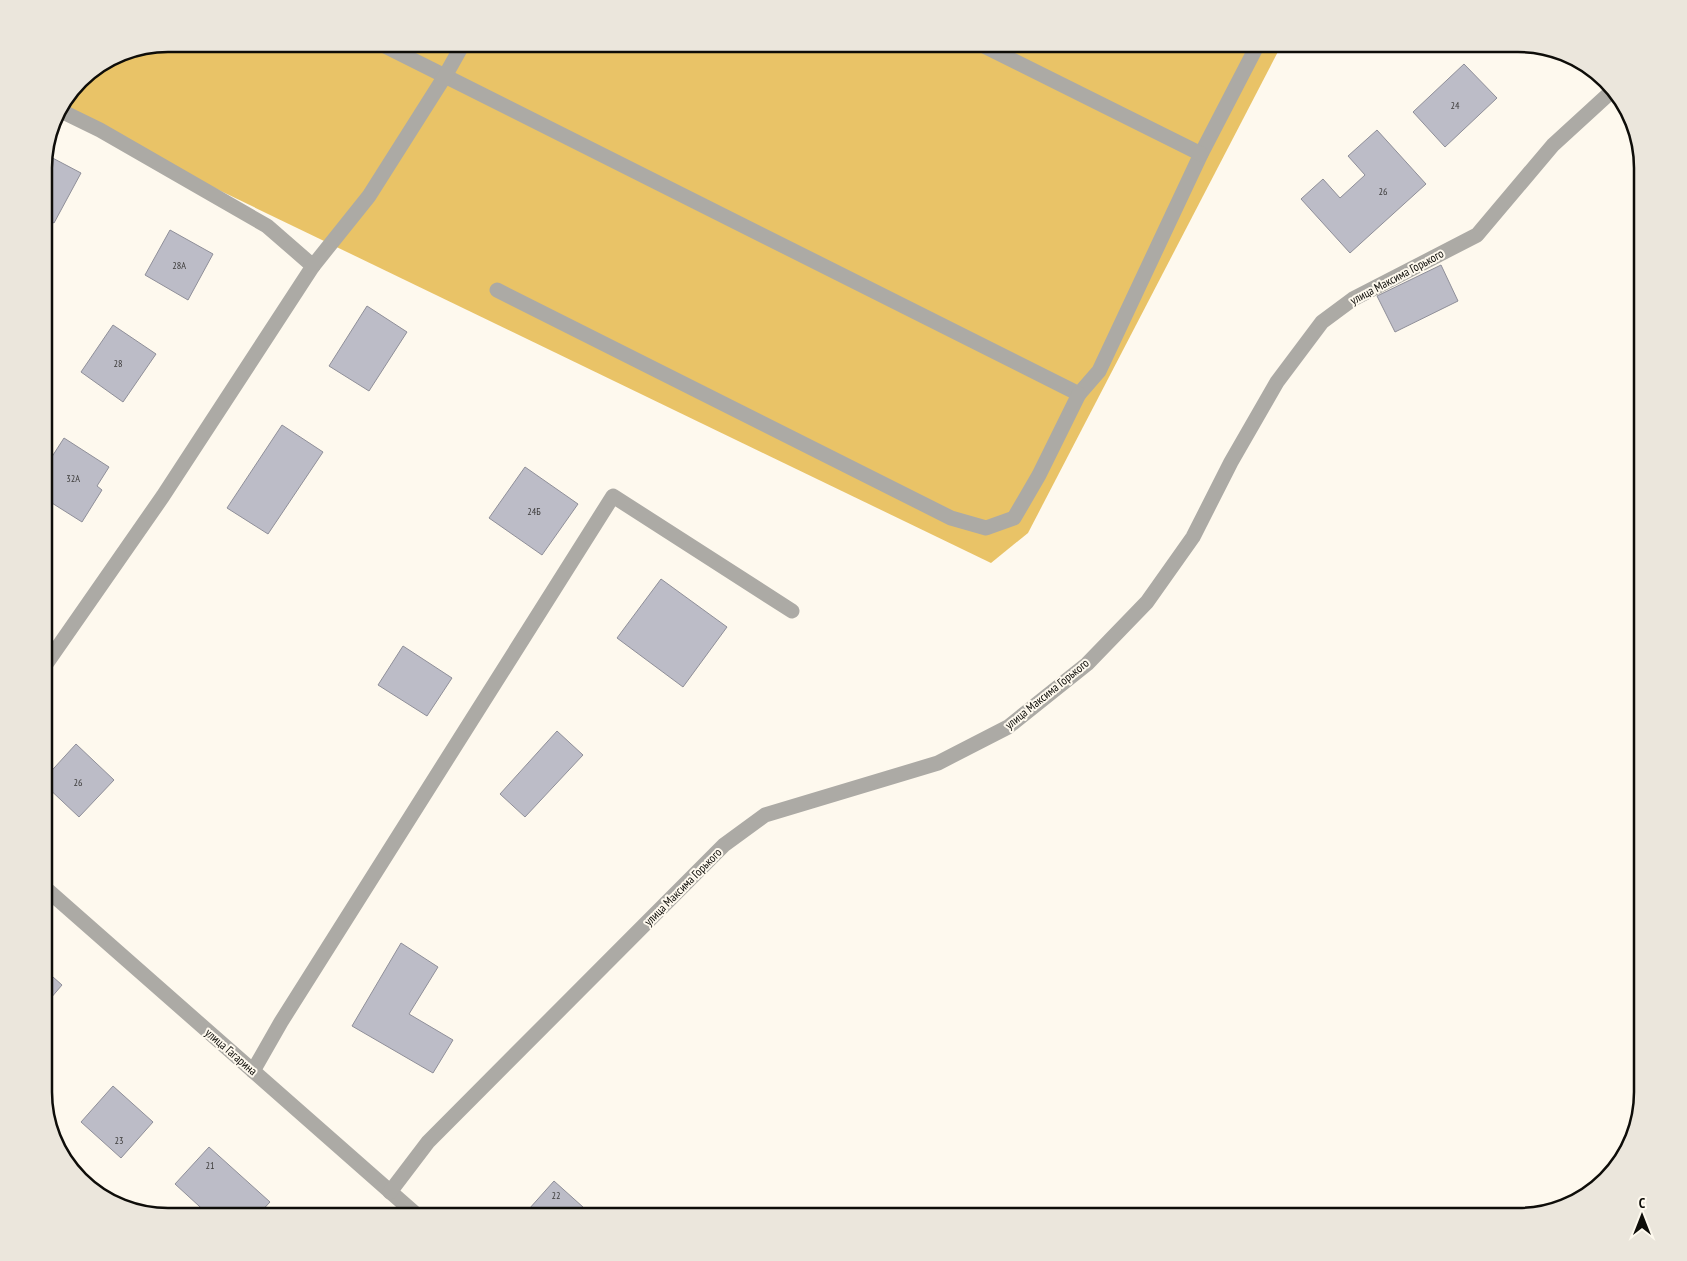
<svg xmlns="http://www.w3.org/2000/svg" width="1687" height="1261" viewBox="0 0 1687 1261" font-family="'PT Sans Narrow',sans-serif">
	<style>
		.green { fill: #e9c367 }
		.building { fill: #bcbcc7; stroke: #8f8f99 }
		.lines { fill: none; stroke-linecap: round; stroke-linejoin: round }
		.lane { stroke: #acaaa5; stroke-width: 15 }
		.street { stroke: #acaaa5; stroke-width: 15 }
		.labels { text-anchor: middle; stroke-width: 4; stroke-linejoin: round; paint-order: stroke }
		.number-label { font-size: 10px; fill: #3a3938 }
		.street-label { font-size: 12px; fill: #0e0d09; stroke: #fef9ee }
		.rim { fill: none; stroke: #0e0d09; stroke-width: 2.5 }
	</style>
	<rect width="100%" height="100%" fill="#fef9ee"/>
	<!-- green -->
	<path class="green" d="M168 44H1282L1028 533 991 563 57 112 86 75 121 53Z"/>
	<!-- building -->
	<g class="building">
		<path d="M1464 64 1497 98 1445 147 1413 112Z"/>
		<path d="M1377 130 1426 184 1350 253 1301 199 1323 179 1340 198 1365 175 1348 156Z"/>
		<path d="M45 154 81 173 54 223 44 217V160Z"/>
		<path d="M170 230 213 254 188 300 145 275Z"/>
		<path d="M1441 265 1458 301 1395 332 1377 296Z"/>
		<path d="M367 306 407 332 369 391 329 366Z"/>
		<path d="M113 325 156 354 123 402 81 372Z"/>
		<path d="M282 425 323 452 268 534 227 508Z"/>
		<path d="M64 438 109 467 97 486 102 490 82 522 44 498V469Z"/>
		<path d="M525 467 578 504 542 555 489 518Z"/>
		<path d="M661 579 727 627 683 687 617 638Z"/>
		<path d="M403 646 452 678 427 716 378 685Z"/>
		<path d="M557 731 583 755 525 817 500 794Z"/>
		<path d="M76 744 114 780 79 817 44 784V779Z"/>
		<path d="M401 943 438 967 409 1014 453 1040 433 1073 352 1026Z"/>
		<path d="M44 969 62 985 44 1006Z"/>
		<path d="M113 1086 153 1122 121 1158 81 1122Z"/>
		<path d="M209 1147 270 1202 256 1217H211L175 1184Z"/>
		<path d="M554 1181 593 1216 592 1217H538L529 1209Z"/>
	</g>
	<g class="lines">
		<!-- lane -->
		<g class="lane">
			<path d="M381 44 1079 394 1099 371 1201 154 1258 44"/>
			<path d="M980 44 1201 154"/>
			<path d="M59 110 100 130 267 226 313 266"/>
			<path d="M497 290 951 518 986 528 1014 518 1039 475 1079 394"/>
			<path d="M253 1071 281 1022 613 496 792 611"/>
		</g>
		<!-- street -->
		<g class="street">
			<path d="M44 667 163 496 313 266 369 196 445 76 463 44"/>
			<path d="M44 887 419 1217"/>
			<path d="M390 1192 428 1142 724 845 765 815 938 763 1008 727 1087 664 1147 602 1193 537 1231 462 1277 382 1322 322 1353 299 1477 235 1553 145 1612 91"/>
		</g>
	</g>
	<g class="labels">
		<!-- number labels -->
		<g class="number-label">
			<text x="1455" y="109">24</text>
			<text x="1383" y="195">26</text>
			<text x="179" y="269">28А</text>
			<text x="118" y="367">28</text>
			<text x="73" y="482">32А</text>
			<text x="534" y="515">24Б</text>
			<text x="78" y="786">26</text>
			<text x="119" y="1144">23</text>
			<text x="210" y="1169">21</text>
			<text x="556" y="1199">22</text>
		</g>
		<!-- street labels -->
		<g class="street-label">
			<text transform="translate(1397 277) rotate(-28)" y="4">улица Максима Горького</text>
			<text transform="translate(1047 694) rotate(-39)" y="4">улица Максима Горького</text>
			<text transform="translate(683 887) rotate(-45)" y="4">улица Максима Горького</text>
			<text transform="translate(231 1052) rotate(41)" y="4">улица Гагарина</text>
		</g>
	</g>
	<!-- crop -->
	<path d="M0 0H1687V1261H0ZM168 52H1518A116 116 0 0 1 1634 168V1092A116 116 0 0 1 1518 1208H168A116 116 0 0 1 52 1092V168A116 116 0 0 1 168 52Z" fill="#ebe6dc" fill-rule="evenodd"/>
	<path class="rim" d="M168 52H1518A116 116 0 0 1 1634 168V1092A116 116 0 0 1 1518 1208H168A116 116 0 0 1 52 1092V168A116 116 0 0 1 168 52Z"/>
	<!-- north arrow -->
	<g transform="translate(1642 1216)" stroke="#fef9ee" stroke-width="4" paint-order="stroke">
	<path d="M0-4L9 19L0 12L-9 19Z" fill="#0e0d09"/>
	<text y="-8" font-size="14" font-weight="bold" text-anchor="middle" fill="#0e0d09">С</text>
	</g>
</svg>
